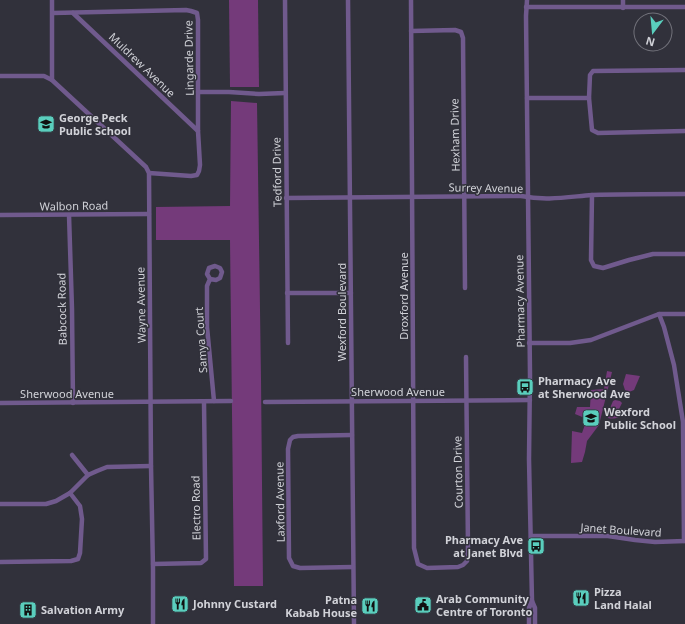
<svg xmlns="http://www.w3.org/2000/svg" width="685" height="624" viewBox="0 0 685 624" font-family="'Noto Sans',sans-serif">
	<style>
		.green { fill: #743a7a }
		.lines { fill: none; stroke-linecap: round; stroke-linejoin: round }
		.minor { stroke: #705a8d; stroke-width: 4.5 }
		.labels { text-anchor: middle; stroke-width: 3; stroke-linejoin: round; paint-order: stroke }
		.street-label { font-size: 11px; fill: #d1d2d8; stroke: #31313b }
		.poi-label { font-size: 11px; font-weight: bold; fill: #d1d2d8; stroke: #31313b; text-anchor: start }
	</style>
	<rect width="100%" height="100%" fill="#31313b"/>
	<!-- green -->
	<g class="green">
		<path d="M229 0H258L259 87H230Z"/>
		<path d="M231 101 257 103 261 378 263 586H234L230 240H156V207L230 206Z"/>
		<path d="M607 371 612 372 599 425 587 441 585 452 582 462 571 463 572 431 582 433 587 419 575 414 577 407H590L591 390 604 389Z"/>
		<path d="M626 374 640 376 634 390 629 392 625 390 623 384Z"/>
		<path d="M615 400 620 401 622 403 619 409 620 416C617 419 611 419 608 418L607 415 613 401Z"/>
	</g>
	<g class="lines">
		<!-- minor -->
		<g class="minor">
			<path d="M52 0V80"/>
			<path d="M285 0 288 343"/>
			<path d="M348 0 354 624"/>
			<path d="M411 0 414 548 418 564 427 568 458 567 463 565 467 561 468 548 466 357"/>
			<path d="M527 0 526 16 530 375 529 459 532 601 535 608V624"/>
			<path d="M623 0V8"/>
			<path d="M526 7H685"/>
			<path d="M53 13 186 10 191 11 197 13 198 20V131L200 165 199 171 197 175 191 176 149 173"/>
			<path d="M73 13 198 131"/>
			<path d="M411 31 455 30 461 32 463 38 465 288"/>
			<path d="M0 76H44L52 80 146 167 149 173 151 466 153 569V624"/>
			<path d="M198 92H229L259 94 285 93"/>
			<path d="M527 98H589L590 75 593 71 685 70"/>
			<path d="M589 98 592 130 598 133 685 131"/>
			<path d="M592 195 591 260 594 266 603 268 629 260 653 254H685"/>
			<path d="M286 198 521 196C546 201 567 197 592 195 623 194 654 194 685 194"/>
			<path d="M0 215 149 214"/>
			<path d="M69 215 72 309 73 403"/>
			<path d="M210 279 216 280 220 278 222 272 220 268 215 266 209 268 207 274 210 279 207 286V327L214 401"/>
			<path d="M287 293H351"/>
			<path d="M659 314 664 327 674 365 683 422 684 541"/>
			<path d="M529 343H570L591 340 659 314H685"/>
			<path d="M265 402 530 400"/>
			<path d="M0 403 231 401"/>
			<path d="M352 435 298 436 293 437 290 440 288 449 289 558 293 566 300 568 353 567"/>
			<path d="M72 455 88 475"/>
			<path d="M0 504H46L56 501 70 493 88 475 97 471 107 467 151 466"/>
			<path d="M531 536H608L635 540 655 542 685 541"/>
			<path d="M0 562 71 561 78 559 80 553 82 519 80 506 70 493"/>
			<path d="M153 564 201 563 206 559 204 402"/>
			<path d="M529 624V608L532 601"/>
		</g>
	</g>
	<!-- icons -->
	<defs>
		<symbol id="school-square" viewBox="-11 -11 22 22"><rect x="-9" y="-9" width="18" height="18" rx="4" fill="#5acebd" stroke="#31313b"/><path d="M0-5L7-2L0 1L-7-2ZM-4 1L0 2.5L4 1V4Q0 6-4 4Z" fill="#111"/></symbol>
		<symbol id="bus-square" viewBox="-11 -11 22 22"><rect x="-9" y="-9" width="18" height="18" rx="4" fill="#5acebd" stroke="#31313b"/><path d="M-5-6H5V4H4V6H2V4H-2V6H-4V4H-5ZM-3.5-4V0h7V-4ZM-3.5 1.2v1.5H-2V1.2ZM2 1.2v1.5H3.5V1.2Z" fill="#111"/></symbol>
		<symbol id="restaurant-square" viewBox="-11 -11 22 22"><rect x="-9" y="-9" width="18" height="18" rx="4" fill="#5acebd" stroke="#31313b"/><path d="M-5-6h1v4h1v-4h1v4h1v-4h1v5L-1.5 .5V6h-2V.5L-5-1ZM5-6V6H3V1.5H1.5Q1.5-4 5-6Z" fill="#111"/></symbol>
		<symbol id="civic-square" viewBox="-11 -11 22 22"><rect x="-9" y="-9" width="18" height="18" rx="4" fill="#5acebd" stroke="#31313b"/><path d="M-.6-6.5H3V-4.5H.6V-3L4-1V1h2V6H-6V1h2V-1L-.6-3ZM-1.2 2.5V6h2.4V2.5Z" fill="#111"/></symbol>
		<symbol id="building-square" viewBox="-11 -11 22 22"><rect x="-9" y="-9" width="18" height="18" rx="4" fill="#5acebd" stroke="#31313b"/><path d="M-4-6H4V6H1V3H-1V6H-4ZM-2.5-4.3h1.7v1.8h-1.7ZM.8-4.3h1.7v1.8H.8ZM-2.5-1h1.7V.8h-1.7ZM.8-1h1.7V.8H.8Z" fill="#111"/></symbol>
	</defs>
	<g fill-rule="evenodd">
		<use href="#school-square" x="36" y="114" width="20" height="20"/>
		<use href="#bus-square" x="515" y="377" width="20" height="20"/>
		<use href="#school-square" x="581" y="408" width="20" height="20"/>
		<use href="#bus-square" x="526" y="536" width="20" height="20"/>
		<use href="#restaurant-square" x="571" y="588" width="20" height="20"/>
		<use href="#restaurant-square" x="170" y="594" width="20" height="20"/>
		<use href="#civic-square" x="413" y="595" width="20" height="20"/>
		<use href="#restaurant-square" x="360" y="596" width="20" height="20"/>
		<use href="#building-square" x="18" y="600" width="20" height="20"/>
	</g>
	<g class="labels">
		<!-- street labels -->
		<g class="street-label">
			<text transform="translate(189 58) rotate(-91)" y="4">Lingarde Drive</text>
			<text transform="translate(142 65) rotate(44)" y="4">Muldrew Avenue</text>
			<text transform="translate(455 135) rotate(-91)" y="4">Hexham Drive</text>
			<text transform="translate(277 172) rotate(-91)" y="4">Tedford Drive</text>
			<text transform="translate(486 188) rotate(1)" y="4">Surrey Avenue</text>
			<text transform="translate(74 206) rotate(-1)" y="4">Walbon Road</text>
			<text transform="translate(404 296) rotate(-90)" y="4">Droxford Avenue</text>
			<text transform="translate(520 301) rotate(-91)" y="4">Pharmacy Avenue</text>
			<text transform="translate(141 305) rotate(-91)" y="4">Wayne Avenue</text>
			<text transform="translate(62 309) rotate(-91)" y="4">Babcock Road</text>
			<text transform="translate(342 312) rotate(-90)" y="4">Wexford Boulevard</text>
			<text transform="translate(201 340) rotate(-94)" y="4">Samya Court</text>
			<text x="398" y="396">Sherwood Avenue</text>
			<text x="67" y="398">Sherwood Avenue</text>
			<text transform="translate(458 472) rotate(-91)" y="4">Courton Drive</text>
			<text transform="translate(280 502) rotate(-91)" y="4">Laxford Avenue</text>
			<text transform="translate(196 508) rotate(-91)" y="4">Electro Road</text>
			<text transform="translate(621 530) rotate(4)" y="4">Janet Boulevard</text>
		</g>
		<!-- poi labels -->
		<g class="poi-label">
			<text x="59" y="122">George Peck<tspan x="59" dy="13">Public School</tspan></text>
			<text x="538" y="385">Pharmacy Ave<tspan x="538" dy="13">at Sherwood Ave</tspan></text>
			<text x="604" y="416">Wexford<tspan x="604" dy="13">Public School</tspan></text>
			<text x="523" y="544" text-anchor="end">Pharmacy Ave<tspan x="523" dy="13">at Janet Blvd</tspan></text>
			<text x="594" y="596">Pizza<tspan x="594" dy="13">Land Halal</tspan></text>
			<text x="436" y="603">Arab Community<tspan x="436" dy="13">Centre of Toronto</tspan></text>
			<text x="357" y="604" text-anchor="end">Patna<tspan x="357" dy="13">Kabab House</tspan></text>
			<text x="193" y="608">Johnny Custard</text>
			<text x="41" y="614">Salvation Army</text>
		</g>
	</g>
	<!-- north arrow -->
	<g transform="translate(653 32) rotate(196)"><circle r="19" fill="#31313b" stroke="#71717a"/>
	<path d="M0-3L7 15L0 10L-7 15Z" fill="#5acebd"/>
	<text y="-6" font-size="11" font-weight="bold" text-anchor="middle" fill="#d1d2d8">N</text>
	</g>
</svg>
